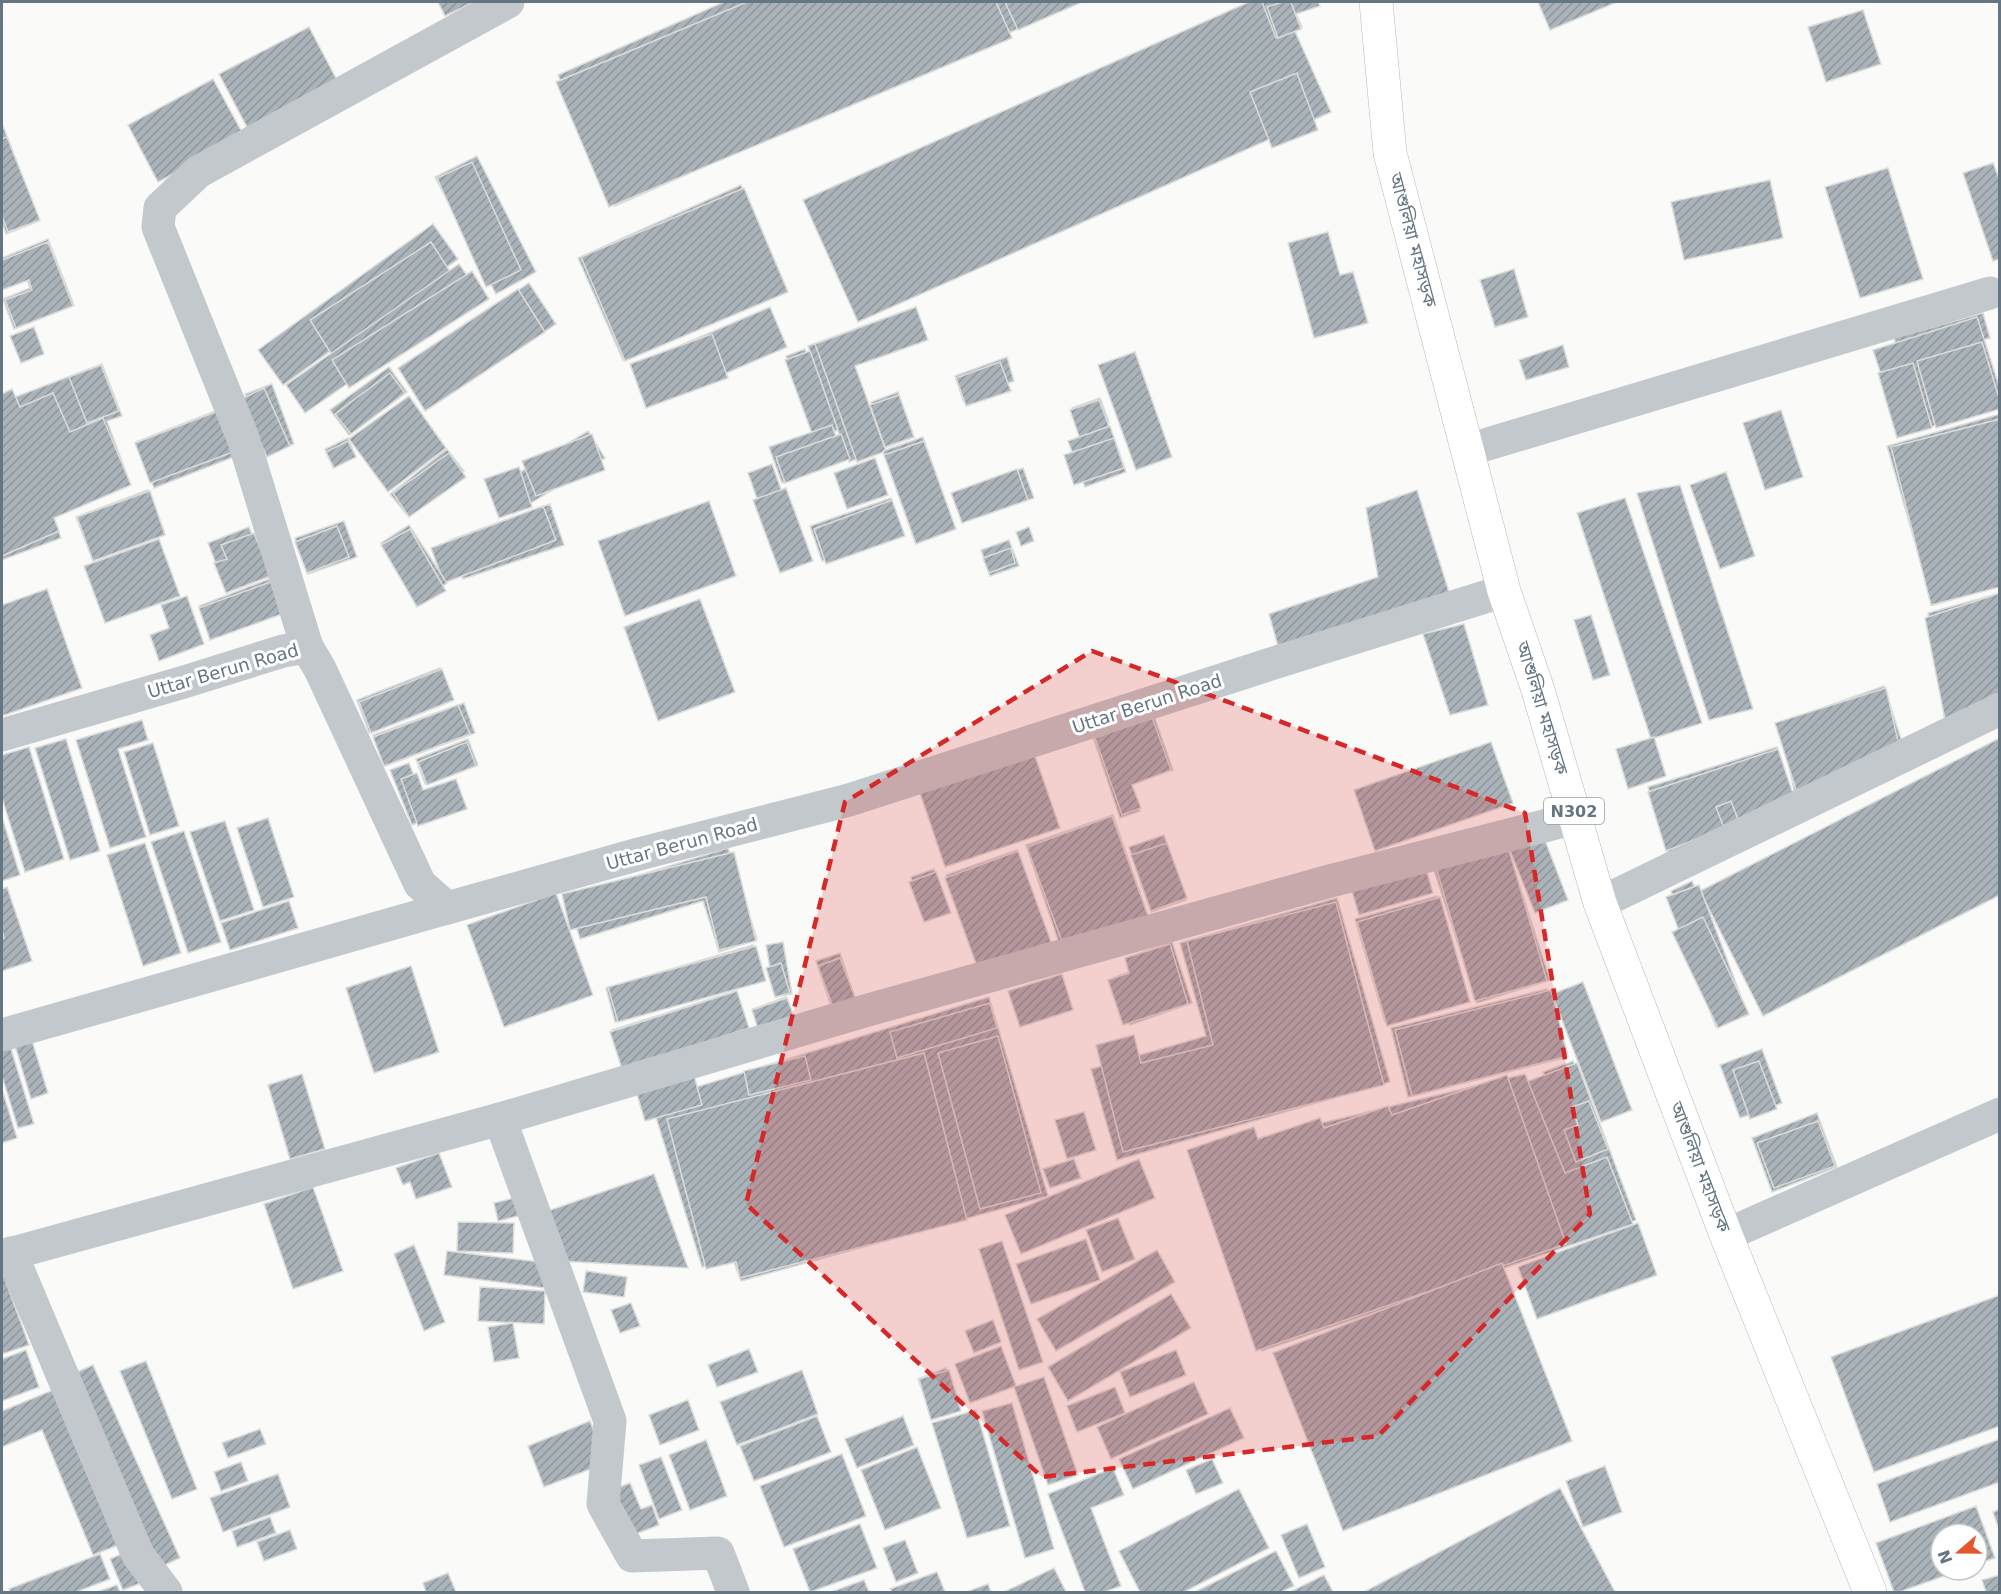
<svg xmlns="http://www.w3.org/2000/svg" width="2001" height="1594" viewBox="0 0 2001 1594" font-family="'DejaVu Sans','Noto Sans Bengali',sans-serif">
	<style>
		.building { fill: url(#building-hatch); stroke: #dcdcda; stroke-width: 1.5 }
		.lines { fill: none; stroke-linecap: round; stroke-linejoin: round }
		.trunk-casing { stroke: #b4b9bd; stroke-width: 34 }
		.minor { stroke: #c3c8cc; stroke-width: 33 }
		.trunk { stroke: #fff; stroke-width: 33 }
		.marked { fill: #d62828; fill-opacity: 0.2; stroke: #d62828; stroke-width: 4.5; stroke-dasharray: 12 8; stroke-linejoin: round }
		.labels { text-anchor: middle; stroke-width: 6; stroke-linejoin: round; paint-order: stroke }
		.shield { fill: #fff; stroke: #939fa8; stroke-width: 1.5 }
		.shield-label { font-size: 16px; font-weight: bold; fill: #657683 }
		.street-label { font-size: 18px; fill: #657683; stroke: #fff }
	</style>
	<defs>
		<pattern id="building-hatch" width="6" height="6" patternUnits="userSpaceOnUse" patternTransform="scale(1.5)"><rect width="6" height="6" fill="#aab3b9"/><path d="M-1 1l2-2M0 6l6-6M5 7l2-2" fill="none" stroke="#8e969c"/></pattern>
	</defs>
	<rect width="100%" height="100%" fill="#fafaf8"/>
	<!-- building -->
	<g class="building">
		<path d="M438 2H474L445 16Z"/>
		<path d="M724 2H1079L615 206 558 75Z"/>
		<path d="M747 2H996L1012 38 609 207 556 82Z"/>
		<path d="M1005 2H1082L1018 30Z"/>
		<path d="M1249 2H1282L1331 112 858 322 803 200Z"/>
		<path d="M1262 2H1318L1320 6 1296 14 1302 27 1276 38Z"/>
		<path d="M1282 2H1291L1301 29 1278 38 1267 7Z"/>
		<path d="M1538 2H1617L1550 30Z"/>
		<path d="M1863 10 1881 64 1826 82 1808 27Z"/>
		<path d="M309 27 338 82 248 129 219 74Z"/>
		<path d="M1297 73 1318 130 1272 148 1250 92Z"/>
		<path d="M213 79 244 136 158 182 128 125Z"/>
		<path d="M2 123 39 221 6 234 2 221Z"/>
		<path d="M7 137 40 220 8 232 2 216V139Z"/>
		<path d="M477 156 536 272 496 294 435 177Z"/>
		<path d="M472 162 521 270 486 287 437 178Z"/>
		<path d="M1993 163 2000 181V259L1993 261 1963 173Z"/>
		<path d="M1888 168 1923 279 1860 298 1825 187Z"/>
		<path d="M1770 180 1783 238 1684 260 1671 202Z"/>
		<path d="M741 185 786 287 623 360 578 258Z"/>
		<path d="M744 188 788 292 625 361 581 257Z"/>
		<path d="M433 224 458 259 283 385 258 350Z"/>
		<path d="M1328 232 1340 275 1353 272 1368 323 1314 338 1288 243Z"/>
		<path d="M48 239 74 305 14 329 3 299 30 288 26 277 2 287V258Z"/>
		<path d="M48 242 73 306 16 328 5 300 32 290 29 280 2 290V260Z"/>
		<path d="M431 242 453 276 332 355 310 320Z"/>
		<path d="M459 264 479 292 305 413 286 385Z"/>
		<path d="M1514 269 1528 317 1495 327 1480 280Z"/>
		<path d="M472 271 489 299 349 388 332 360Z"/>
		<path d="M529 283 556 324 427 410 400 369Z"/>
		<path d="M518 289 545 332 425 411 398 368Z"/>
		<path d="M770 307 787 347 650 406 632 366Z"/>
		<path d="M916 307 924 332 848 359 880 450 849 462 808 346Z"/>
		<path d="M916 307 928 340 855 366 886 451 857 462 815 344Z"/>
		<path d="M1983 313 1990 338 1901 363 1894 338Z"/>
		<path d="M1977 317 2000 389V405L1901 436 1873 350Z"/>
		<path d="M34 327 44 354 21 363 10 336Z"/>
		<path d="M712 334 728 378 646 408 630 364Z"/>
		<path d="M1982 342 2000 401V409L1936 428 1917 361Z"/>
		<path d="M1563 345 1569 367 1526 380 1519 360Z"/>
		<path d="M805 349 827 409 807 417 786 356Z"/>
		<path d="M810 351 838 430 814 439 785 360Z"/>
		<path d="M1135 352 1172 457 1136 470 1098 365Z"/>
		<path d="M1007 357 1014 381 963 400 955 376Z"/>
		<path d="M1000 362 1011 391 966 406 956 378Z"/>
		<path d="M1913 363 1932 428 1897 438 1878 373Z"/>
		<path d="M102 364 122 416 107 421 130 483 52 512 61 538 2 560V402Z"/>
		<path d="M101 365 119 411 87 423 69 377Z"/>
		<path d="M389 367 407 392 349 435 330 410Z"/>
		<path d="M390 373 405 393 351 434 335 414Z"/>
		<path d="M272 384 294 444 268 454 245 394Z"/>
		<path d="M264 388 290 446 267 457 241 399Z"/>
		<path d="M12 389 20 407 53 393 70 432 103 418 131 485 54 518 59 531 2 556V394Z"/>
		<path d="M898 392 914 437 887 447 871 402Z"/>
		<path d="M899 395 914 437 885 447 870 405Z"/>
		<path d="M409 396 446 448 388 492 349 439Z"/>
		<path d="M1100 398 1109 422 1081 431 1072 408Z"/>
		<path d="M1099 400 1112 434 1082 445 1070 410Z"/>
		<path d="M223 408 241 454 154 488 136 442Z"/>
		<path d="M1781 410 1803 477 1765 490 1743 423Z"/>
		<path d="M218 411 233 452 150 483 135 443Z"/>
		<path d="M2000 414V586L1933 605 1887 446Z"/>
		<path d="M2000 419V587L1931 605 1891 447Z"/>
		<path d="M832 425 844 461 782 483 769 447Z"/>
		<path d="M1110 426 1126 472 1085 487 1068 441Z"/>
		<path d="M588 431 605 458 513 514 497 486Z"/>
		<path d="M592 434 605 470 536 496 522 461Z"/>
		<path d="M841 434 850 459 785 483 776 457Z"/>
		<path d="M923 437 955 529 915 542 883 451Z"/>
		<path d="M348 438 356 457 333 467 325 449Z"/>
		<path d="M1114 438 1124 468 1074 485 1064 455Z"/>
		<path d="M348 441 356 457 334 468 326 452Z"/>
		<path d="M924 441 956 529 916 544 884 455Z"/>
		<path d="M447 449 464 471 407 515 390 494Z"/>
		<path d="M449 453 466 477 409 517 393 493Z"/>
		<path d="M875 458 888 495 847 509 834 473Z"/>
		<path d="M772 464 804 554 780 563 748 473Z"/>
		<path d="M519 467 532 507 499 518 484 479Z"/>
		<path d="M1023 468 1034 498 976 518 966 489Z"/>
		<path d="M1017 469 1028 500 962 523 951 493Z"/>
		<path d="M1726 472 1755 556 1720 569 1690 485Z"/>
		<path d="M1680 485 1753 709 1709 720 1637 493Z"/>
		<path d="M786 488 813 561 780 573 753 500Z"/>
		<path d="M148 490 164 531 92 558 76 517Z"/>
		<path d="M1417 490 1449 592 1279 650 1269 614 1378 577 1366 508Z"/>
		<path d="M150 491 165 535 93 561 77 517Z"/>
		<path d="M891 498 903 532 822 561 810 526Z"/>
		<path d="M1625 498 1702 723 1651 739 1577 513Z"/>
		<path d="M892 500 905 536 826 564 814 529Z"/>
		<path d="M709 501 736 576 625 616 598 541Z"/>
		<path d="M550 504 564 545 463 579 450 540Z"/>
		<path d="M543 506 556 540 444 583 431 548Z"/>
		<path d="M344 521 357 557 308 574 295 538Z"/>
		<path d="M409 525 447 583 420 601 381 543Z"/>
		<path d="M337 526 349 557 307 573 295 542Z"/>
		<path d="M249 527 267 574 226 590 208 543Z"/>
		<path d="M1029 527 1034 541 1021 546 1016 532Z"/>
		<path d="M410 529 446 591 417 607 381 545Z"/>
		<path d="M254 533 271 576 226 593 214 563 227 559 221 545Z"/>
		<path d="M159 539 180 596 105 623 84 566Z"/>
		<path d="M1009 540 1019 566 990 576 981 550Z"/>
		<path d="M1011 548 1015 563 989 573 983 558Z"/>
		<path d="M269 579 282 611 211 638 199 606Z"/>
		<path d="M273 581 285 613 210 640 199 608Z"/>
		<path d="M47 589 82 688 2 716V605Z"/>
		<path d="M2000 593V701L1946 727 1928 613Z"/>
		<path d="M2000 593V700L1946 725 1925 618Z"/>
		<path d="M187 596 204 644 159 661 150 635 169 628 161 605Z"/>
		<path d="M700 599 735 692 658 721 624 627Z"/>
		<path d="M1591 615 1610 675 1593 680 1574 620Z"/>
		<path d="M1464 624 1488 705 1450 715 1423 634Z"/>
		<path d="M440 668 452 701 369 733 357 700Z"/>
		<path d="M442 669 454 700 371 733 359 702Z"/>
		<path d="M1884 686 1904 748 1795 795 1780 723Z"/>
		<path d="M1886 688 1900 750 1797 793 1775 723Z"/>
		<path d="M464 703 475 733 385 766 373 735Z"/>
		<path d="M458 705 470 734 384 766 373 737Z"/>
		<path d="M1153 713 1173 770 1130 784 1140 811 1120 818 1092 734Z"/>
		<path d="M1152 717 1171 770 1132 785 1141 808 1122 815 1095 738Z"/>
		<path d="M142 720 148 740 118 749 146 837 110 848 76 740Z"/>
		<path d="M1654 737 1666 776 1628 789 1616 749Z"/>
		<path d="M2000 738V895L1763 1016 1700 891Z"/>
		<path d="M66 739 100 851 70 860 35 748Z"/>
		<path d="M468 739 478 765 425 784 416 759Z"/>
		<path d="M467 742 476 766 427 785 418 762Z"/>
		<path d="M1491 742 1513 803 1375 851 1354 790Z"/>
		<path d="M153 743 179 826 150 835 124 752Z"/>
		<path d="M29 747 64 859 25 872 2 798V755Z"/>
		<path d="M1777 747 1794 801 1669 854 1648 787Z"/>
		<path d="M1778 749 1795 800 1739 822 1731 801 1716 807 1724 828 1666 851 1648 792Z"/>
		<path d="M1034 753 1060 828 945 867 920 793Z"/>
		<path d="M409 763 422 796 446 786 454 809 412 825 390 770Z"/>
		<path d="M417 773 423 790 456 779 467 809 418 826 401 779Z"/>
		<path d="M1113 815 1148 916 1060 946 1026 845Z"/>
		<path d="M1112 816 1148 916 1064 947 1027 847Z"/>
		<path d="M2 817 20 875 2 881Z"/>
		<path d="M268 818 294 897 263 907 237 828Z"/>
		<path d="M225 821 254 910 220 921 190 832Z"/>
		<path d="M1541 830 1568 900 1535 913 1507 843Z"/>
		<path d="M184 831 221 942 188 953 151 842Z"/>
		<path d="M1164 835 1186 900 1151 912 1129 847Z"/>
		<path d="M145 843 181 953 143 966 107 855Z"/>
		<path d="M1167 843 1187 898 1151 911 1131 855Z"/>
		<path d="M1506 843 1550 980 1477 1003 1433 867Z"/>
		<path d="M1507 843 1547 981 1475 1001 1435 864Z"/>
		<path d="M728 848 757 939 719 952 703 901 580 939 568 897Z"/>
		<path d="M1017 850 1049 944 978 968 946 875Z"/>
		<path d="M1018 851 1051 942 978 969 945 878Z"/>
		<path d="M734 852 756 941 719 950 706 897 570 930 562 894Z"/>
		<path d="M1423 861 1432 893 1359 913 1350 882Z"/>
		<path d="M1424 862 1433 893 1359 915 1350 884Z"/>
		<path d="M934 869 949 912 926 920 911 877Z"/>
		<path d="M936 872 951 913 924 922 909 882Z"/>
		<path d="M1692 881 1704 909 1683 918 1671 891Z"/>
		<path d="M1699 885 1748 1015 1716 1027 1666 897Z"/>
		<path d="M7 887 32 961 2 971V939L4 938 2 930V889Z"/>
		<path d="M556 893 593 995 504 1027 467 925Z"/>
		<path d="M1437 896 1466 999 1385 1022 1355 919Z"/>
		<path d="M1440 897 1470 1002 1387 1026 1357 922Z"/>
		<path d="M1337 898 1390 1082 1117 1160 1091 1069 1206 1036 1180 943Z"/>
		<path d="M289 901 298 928 230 950 221 923Z"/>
		<path d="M1336 902 1384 1085 1123 1152 1096 1045 1134 1035 1141 1063 1213 1045 1187 941Z"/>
		<path d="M1703 917 1749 1014 1718 1028 1672 932Z"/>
		<path d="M783 942 792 994 775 997 766 945Z"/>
		<path d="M1172 942 1192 1003 1130 1025 1113 978 1131 971 1126 958Z"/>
		<path d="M1170 944 1188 1004 1123 1025 1108 980 1129 973 1125 958Z"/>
		<path d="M753 945 763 978 615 1022 606 988Z"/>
		<path d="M756 946 766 981 618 1022 608 987Z"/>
		<path d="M840 953 856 1001 832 1009 816 961Z"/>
		<path d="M840 958 858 1005 835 1013 818 966Z"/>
		<path d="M781 963 790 993 775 997 766 968Z"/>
		<path d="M411 966 439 1052 374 1073 346 988Z"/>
		<path d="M1062 974 1073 1010 1020 1027 1008 991Z"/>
		<path d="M1583 982 1632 1110 1601 1122 1552 994Z"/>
		<path d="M1547 989 1564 1058 1408 1097 1391 1028Z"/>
		<path d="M1551 990 1568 1056 1412 1096 1395 1030Z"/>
		<path d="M736 991 748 1028 624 1067 612 1030Z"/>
		<path d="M737 991 749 1028 622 1069 610 1032Z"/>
		<path d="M786 997 795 1021 761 1034 753 1009Z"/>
		<path d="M989 997 1048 1196 741 1281 732 1257 702 1267 651 1101Z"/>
		<path d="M787 998 795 1019 759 1032 752 1010Z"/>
		<path d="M990 1003 997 1028 897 1058 890 1032Z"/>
		<path d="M30 1034 48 1093 31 1099 13 1039Z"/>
		<path d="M998 1036 1041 1193 980 1209 938 1053Z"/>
		<path d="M8 1039 34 1124 18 1128 2 1076V1041Z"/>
		<path d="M1762 1049 1782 1103 1740 1118 1720 1065Z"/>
		<path d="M924 1053 967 1220 740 1278 736 1262 706 1269 667 1119Z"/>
		<path d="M805 1056 811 1080 749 1095 744 1071Z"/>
		<path d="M1573 1061 1587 1097 1558 1108 1543 1072Z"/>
		<path d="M1759 1061 1777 1109 1750 1119 1733 1070Z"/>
		<path d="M1577 1063 1636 1220 1576 1242 1518 1085Z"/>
		<path d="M302 1074 325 1149 290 1159 268 1085Z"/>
		<path d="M1525 1074 1565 1173 1607 1157 1633 1224 1262 1351 1190 1150 1248 1129 1251 1140Z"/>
		<path d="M694 1075 702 1105 645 1121 636 1091Z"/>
		<path d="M1507 1075 1566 1244 1256 1351 1187 1150 1254 1127 1258 1139 1320 1118 1324 1128 1388 1106 1392 1115Z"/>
		<path d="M2 1089 17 1138 2 1143Z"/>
		<path d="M1589 1101 1608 1149 1576 1162 1564 1130 1578 1125 1572 1107Z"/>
		<path d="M1084 1112 1096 1150 1067 1159 1055 1120Z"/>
		<path d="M1817 1113 1837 1167 1772 1192 1752 1138Z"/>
		<path d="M1818 1121 1835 1166 1774 1188 1757 1143Z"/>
		<path d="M439 1153 452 1187 416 1199 410 1182 403 1185 396 1168Z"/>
		<path d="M1074 1159 1081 1178 1050 1188 1043 1169Z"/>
		<path d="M1139 1159 1155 1198 1021 1254 1005 1215Z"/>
		<path d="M654 1174 688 1268 559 1261 542 1213Z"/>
		<path d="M313 1187 343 1271 293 1289 264 1204Z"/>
		<path d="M518 1197 522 1215 498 1221 494 1203Z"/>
		<path d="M1118 1218 1135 1259 1102 1272 1086 1230Z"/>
		<path d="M458 1222 514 1223 513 1253 457 1251Z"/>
		<path d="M1638 1223 1657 1275 1537 1319 1518 1267Z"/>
		<path d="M1086 1239 1100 1280 1031 1304 1016 1264Z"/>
		<path d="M1002 1241 1043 1362 1019 1370 979 1249Z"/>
		<path d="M414 1245 445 1322 424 1331 394 1254Z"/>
		<path d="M1157 1250 1175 1282 1056 1351 1037 1319Z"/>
		<path d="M447 1251 548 1263 545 1288 444 1275Z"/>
		<path d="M1502 1263 1572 1441 1343 1531 1273 1353Z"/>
		<path d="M2 1271 29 1345 2 1354Z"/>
		<path d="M586 1271 627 1277 624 1297 583 1292Z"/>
		<path d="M480 1287 545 1291 544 1324 478 1321Z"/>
		<path d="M1171 1294 1191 1328 1068 1401 1048 1367Z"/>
		<path d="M2000 1295V1426L1874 1472 1831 1357Z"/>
		<path d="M631 1303 640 1326 620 1333 611 1310Z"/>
		<path d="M993 1320 1001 1342 974 1353 965 1331Z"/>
		<path d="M513 1323 519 1358 494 1362 488 1327Z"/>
		<path d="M1001 1346 1016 1386 970 1403 955 1364Z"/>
		<path d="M749 1349 758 1372 717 1387 708 1365Z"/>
		<path d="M26 1350 39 1387 2 1401V1359Z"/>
		<path d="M1176 1350 1186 1375 1130 1397 1120 1372Z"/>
		<path d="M146 1361 197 1489 172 1499 120 1371Z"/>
		<path d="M93 1365 180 1558 154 1570 66 1377Z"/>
		<path d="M946 1368 961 1405 932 1417 918 1379Z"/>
		<path d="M802 1370 818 1414 737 1445 720 1402Z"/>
		<path d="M949 1370 961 1411 931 1420 919 1379Z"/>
		<path d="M1044 1377 1078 1475 1048 1485 1014 1387Z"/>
		<path d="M1194 1382 1208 1414 1111 1459 1097 1427Z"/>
		<path d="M1115 1387 1125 1413 1077 1432 1067 1406Z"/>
		<path d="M58 1388 121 1544 93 1555 42 1430 2 1447V1411Z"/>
		<path d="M688 1400 699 1430 660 1445 649 1415Z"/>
		<path d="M1012 1403 1054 1549 1025 1558 982 1411Z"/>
		<path d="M1230 1408 1244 1438 1133 1489 1119 1459Z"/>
		<path d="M976 1410 1010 1526 967 1538 932 1423Z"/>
		<path d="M817 1416 831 1452 754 1481 740 1446Z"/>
		<path d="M903 1416 914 1445 857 1468 845 1439Z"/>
		<path d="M590 1421 606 1463 544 1487 528 1446Z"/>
		<path d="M260 1429 266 1444 228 1458 222 1443Z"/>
		<path d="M2000 1439V1482L1890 1522 1877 1484Z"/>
		<path d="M706 1440 727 1496 690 1510 669 1455Z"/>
		<path d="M917 1447 941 1508 885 1530 861 1470Z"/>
		<path d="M842 1454 866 1516 784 1547 760 1486Z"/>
		<path d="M661 1457 682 1510 659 1519 639 1465Z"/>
		<path d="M1212 1459 1223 1483 1196 1494 1186 1470Z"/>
		<path d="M241 1462 248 1481 221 1491 214 1472Z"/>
		<path d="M1605 1466 1622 1512 1583 1527 1566 1481Z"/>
		<path d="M1113 1468 1124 1495 1091 1508 1121 1586 1104 1592H1085L1048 1494Z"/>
		<path d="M278 1474 290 1507 223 1532 210 1498Z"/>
		<path d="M630 1483 641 1509 652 1505 659 1525 625 1538 607 1492Z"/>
		<path d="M1560 1488 1615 1592H1364Z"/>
		<path d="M1239 1489 1269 1548 1184 1592H1140L1119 1551Z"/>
		<path d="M1976 1506 1995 1558 1977 1564V1534H1941V1570H1961L1899 1592H1894L1876 1543Z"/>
		<path d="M2000 1509V1532L1993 1512Z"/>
		<path d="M270 1517 276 1533 237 1547 232 1531Z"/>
		<path d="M860 1524 877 1568 810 1592 793 1549Z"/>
		<path d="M1307 1524 1325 1567 1299 1578 1281 1535Z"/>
		<path d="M290 1530 297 1549 264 1561 257 1542Z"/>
		<path d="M905 1540 918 1573 896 1582 883 1548Z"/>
		<path d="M129 1551 141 1583 123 1590 110 1559Z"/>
		<path d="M1276 1551 1294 1586 1281 1592H1195Z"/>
		<path d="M100 1554 110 1579 76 1592H10L9 1589Z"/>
		<path d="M1054 1568 1066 1592H1004Z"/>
		<path d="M937 1572 945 1592H892L890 1589Z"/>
		<path d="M448 1573 456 1592H426L423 1583Z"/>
		<path d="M1324 1575 1333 1592H1290Z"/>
		<path d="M2000 1575V1592H1986L1982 1580Z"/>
		<path d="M864 1580 869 1592H831Z"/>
		<path d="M988 1584 991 1592H966Z"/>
		<path d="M117 1585 120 1592H97Z"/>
	</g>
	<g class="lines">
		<defs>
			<path id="trunk" d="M1376 2 1390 153 1504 591 1538 690 1600 903 1726 1235 1870 1592"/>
		</defs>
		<!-- trunk casing -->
		<use href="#trunk" class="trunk-casing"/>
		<!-- minor -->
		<g class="minor">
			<path d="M1468 450 1990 293"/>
			<path d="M307 647 243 438 158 227 160 208 198 172 508 2"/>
			<path d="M2 735 184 682 283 651 307 647 320 669 420 884 447 908 639 854 849 800 1280 661 1504 591"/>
			<path d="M1600 903 2000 709"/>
			<path d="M2 1035 447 908"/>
			<path d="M1726 1235 2000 1114"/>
			<path d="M11 1253 138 1555 166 1592"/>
			<path d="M2 1256 500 1119"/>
			<path d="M733 1592 718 1553 632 1556 603 1504 610 1421 500 1119 868 1010 1330 881 1575 818"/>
		</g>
		<!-- trunk -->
		<use href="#trunk" class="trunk"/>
	</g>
	<!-- marked area -->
	<path class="marked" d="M1092 651 1525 813 1590 1214 1378 1436 1042 1477 746 1204 845 802Z"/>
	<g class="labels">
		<!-- shield labels -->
		<rect class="shield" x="1544" y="798" width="60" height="26" rx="4.5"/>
		<g class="shield-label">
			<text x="1574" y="817">N302</text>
		</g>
		<!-- street labels -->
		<g class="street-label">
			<text transform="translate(1413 240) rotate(75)" y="6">আশুলিয়া মহাসড়ক</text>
			<text transform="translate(223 671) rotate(-16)" y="6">Uttar Berun Road</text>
			<text transform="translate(1147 704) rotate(-18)" y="6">Uttar Berun Road</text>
			<text transform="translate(1542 708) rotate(73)" y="6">আশুলিয়া মহাসড়ক</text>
			<text transform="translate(682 844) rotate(-15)" y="6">Uttar Berun Road</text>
			<text transform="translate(1700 1167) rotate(69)" y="6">আশুলিয়া মহাসড়ক</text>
		</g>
	</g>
	<!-- border -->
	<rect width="2001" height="1594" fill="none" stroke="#657683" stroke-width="6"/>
	<!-- north arrow -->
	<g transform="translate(1959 1552) rotate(250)"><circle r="28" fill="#ffffff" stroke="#c1c8cd" stroke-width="1.5"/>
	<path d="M0-4.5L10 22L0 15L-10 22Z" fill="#e4572e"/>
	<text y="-9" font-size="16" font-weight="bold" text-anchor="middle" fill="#657683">N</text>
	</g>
</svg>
